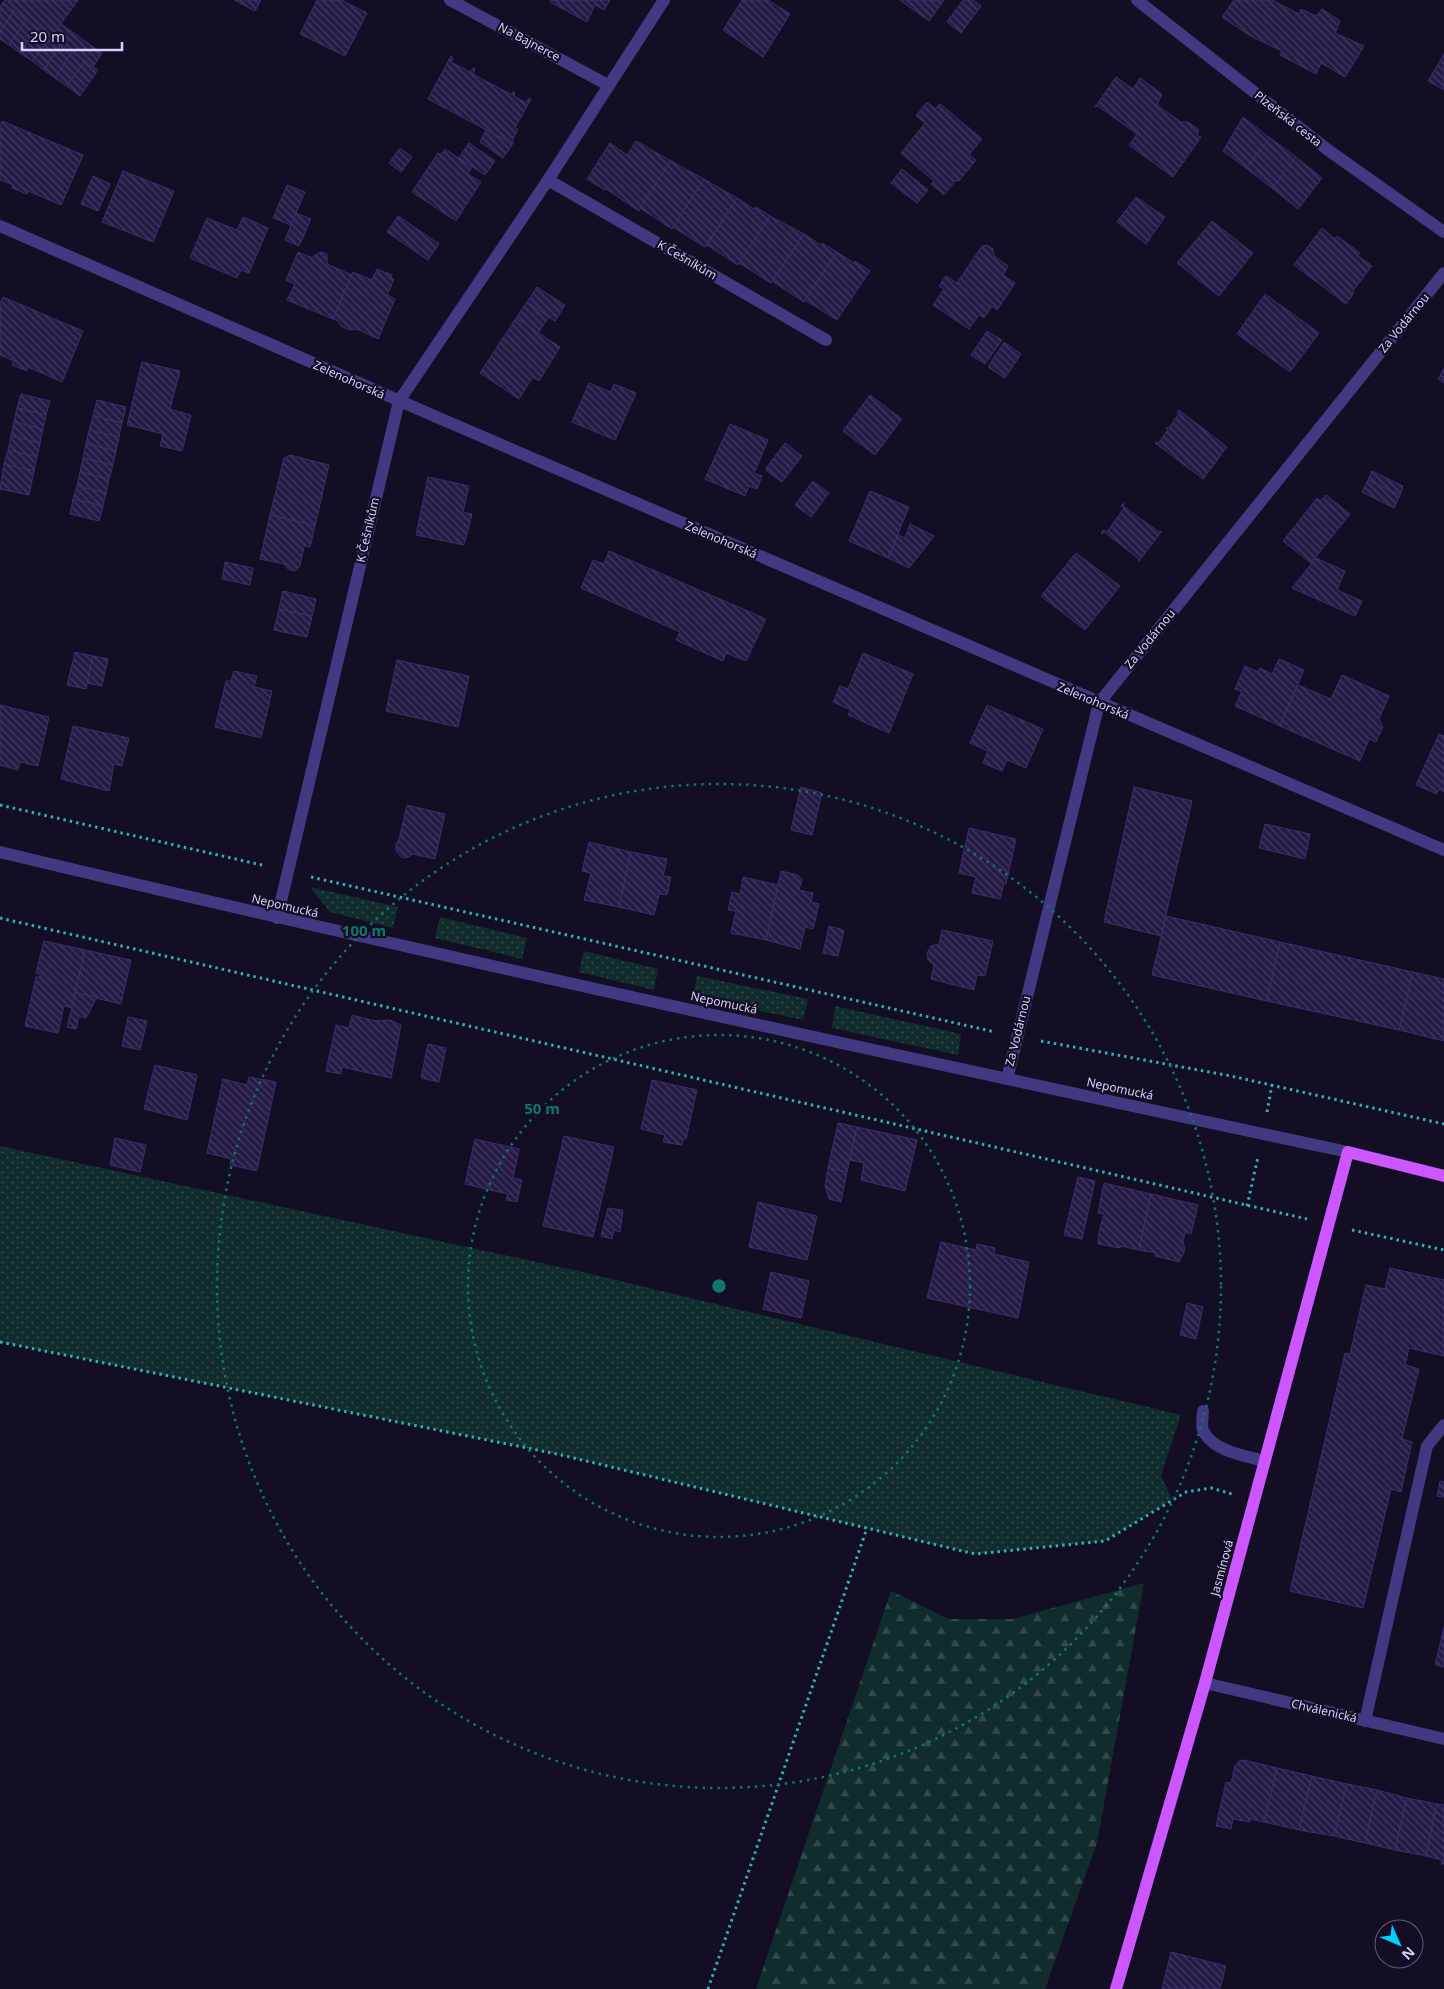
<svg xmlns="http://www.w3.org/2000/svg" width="1444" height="1989" viewBox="0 0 1444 1989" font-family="'Noto Sans',sans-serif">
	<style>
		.grass { fill: url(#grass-dots) }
		.forest { fill: url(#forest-firs) }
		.building { fill: url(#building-back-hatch); stroke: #3e2c70 }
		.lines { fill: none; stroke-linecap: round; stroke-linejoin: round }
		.path { stroke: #2eb2b4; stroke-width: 3; stroke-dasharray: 2.5 4; stroke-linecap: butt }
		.minor { stroke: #413982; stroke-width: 12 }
		.major { stroke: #cc56ff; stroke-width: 12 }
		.ring { fill: none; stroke: #0f766e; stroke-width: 2.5; stroke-dasharray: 2.5 5 }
		.labels { text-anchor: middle; stroke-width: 4.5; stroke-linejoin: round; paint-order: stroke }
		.street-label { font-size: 12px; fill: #d8cfff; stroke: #130e23 }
		.centre { fill: #0f766e; stroke: #130e23; stroke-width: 2.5 }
		.ring-label { font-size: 15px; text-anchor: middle; font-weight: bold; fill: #0f766e; stroke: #130e23; stroke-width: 4.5; stroke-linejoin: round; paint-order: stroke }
	</style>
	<defs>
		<pattern id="grass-dots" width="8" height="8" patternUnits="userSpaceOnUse" patternTransform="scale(1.25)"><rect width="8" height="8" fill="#112c2d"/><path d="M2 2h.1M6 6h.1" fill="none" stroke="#334a4c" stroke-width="1.8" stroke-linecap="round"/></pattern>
		<pattern id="forest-firs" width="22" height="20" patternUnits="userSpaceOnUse" patternTransform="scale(1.25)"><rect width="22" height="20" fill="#112c2d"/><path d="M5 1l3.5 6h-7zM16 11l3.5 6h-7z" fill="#334a4c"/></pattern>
		<pattern id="building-back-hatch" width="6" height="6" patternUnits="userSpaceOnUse" patternTransform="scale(1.25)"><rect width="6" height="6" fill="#251a44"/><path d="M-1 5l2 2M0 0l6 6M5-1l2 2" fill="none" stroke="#443a60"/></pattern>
	</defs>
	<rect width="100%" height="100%" fill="#130e23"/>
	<!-- grass -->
	<g class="grass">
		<path d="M310 887 398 907 393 928 330 912Z"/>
		<path d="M440 917 527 938 522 959 435 938Z"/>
		<path d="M584 951 658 969 654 990 579 972Z"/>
		<path d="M697 976 808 999 803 1020 693 997Z"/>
		<path d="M835 1006 961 1034 958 1055 832 1028Z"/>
		<path d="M0 1146 574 1270 1181 1415 1161 1475 1172 1500 1105 1541 975 1554 557 1454 0 1342Z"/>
	</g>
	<!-- forest -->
	<path class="forest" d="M1144 1583 1097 1843 1045 1989H756L891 1591 949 1619H1012Z"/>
	<!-- building -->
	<g class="building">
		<path d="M5 0H78L51 38 2 4Z"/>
		<path d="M234 0H261L255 11Z"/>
		<path d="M317 0H341L367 13 345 56 300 34Z"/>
		<path d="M551 0H610L604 10 595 5 587 22 550 2Z"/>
		<path d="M742 0H768L790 14 763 57 723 30Z"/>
		<path d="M900 0H944L929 21Z"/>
		<path d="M963 0H973L981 6 961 33 947 22Z"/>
		<path d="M1234 0H1272L1299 14 1301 9 1316 16 1322 9 1340 21 1335 33 1364 46 1345 77 1321 63 1316 74 1280 55 1282 51 1252 37 1222 17Z"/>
		<path d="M2 4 14 11 0 32V7Z"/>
		<path d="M14 11 26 20 9 45 0 39V32Z"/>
		<path d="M26 20 38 28 20 53 9 45Z"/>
		<path d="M61 24 102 53 93 67 51 38Z"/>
		<path d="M38 28 51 38 32 61 20 53Z"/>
		<path d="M51 38 61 44 44 70 32 61Z"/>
		<path d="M61 44 72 52 55 78 44 70Z"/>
		<path d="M72 52 85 61 67 86 55 78Z"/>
		<path d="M1444 54V90L1428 81Z"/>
		<path d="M451 56 453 58 451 62 470 72 473 68 475 69 473 74 512 95 513 92 515 93 514 96 526 103 529 98 531 99 515 128 518 129 511 143 428 99Z"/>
		<path d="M85 61 98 70 80 96 67 86Z"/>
		<path d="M1116 77 1133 89 1140 78 1162 94 1157 105 1181 122H1188L1198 129V136L1201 137 1173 177 1129 145 1137 134 1098 106 1095 107Z"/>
		<path d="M927 102 935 109 940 104 982 139 969 155 976 160 959 181 956 180 944 195 931 184 934 181 901 153 925 123 916 116Z"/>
		<path d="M1243 117 1270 138 1246 168 1223 151Z"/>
		<path d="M2 121 83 155 61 205 28 191 27 194 12 188 13 185 0 180V126Z"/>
		<path d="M486 130 511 143 512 141 514 142 503 158 480 142Z"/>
		<path d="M1270 138 1296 157 1272 188 1246 168Z"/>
		<path d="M636 141 671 161 639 211 605 188V190L587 179 610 143 627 155Z"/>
		<path d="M469 143 495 161 485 175 459 158Z"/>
		<path d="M400 148 412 157 401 172 389 163Z"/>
		<path d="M445 149 472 167 468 174 481 182 456 221 412 192 438 153 441 155Z"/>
		<path d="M1296 157 1322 178 1298 209 1272 188Z"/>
		<path d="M671 161 704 179 672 229 640 208Z"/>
		<path d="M902 169 928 190 917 203 891 183Z"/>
		<path d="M123 171 174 191 153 242 102 222Z"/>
		<path d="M93 176 110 184 98 211 81 204Z"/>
		<path d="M704 179 737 198 705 247 673 227Z"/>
		<path d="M287 185 305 192 291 225 273 218Z"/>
		<path d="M1136 197 1165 217 1146 244 1117 222Z"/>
		<path d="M737 198 754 209 756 207 770 216 738 265 707 245Z"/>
		<path d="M296 213 311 219 299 246 285 240Z"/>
		<path d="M398 216 439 244 428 260 387 232Z"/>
		<path d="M770 216 804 234 771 283 739 263Z"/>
		<path d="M243 217 268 228 249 273 241 270 237 278 190 258 207 218 237 230Z"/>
		<path d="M1212 221 1253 253 1219 296 1177 263Z"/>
		<path d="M1322 228 1335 239 1337 236 1360 253 1358 256 1372 266 1352 292 1354 293 1346 304 1294 265Z"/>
		<path d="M804 234 821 245 822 243 837 252 804 302 772 281Z"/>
		<path d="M987 245 993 249 994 256 1008 266 1003 275 1015 283 997 310 992 306 984 318 979 315 969 329 933 305 944 289 939 286 946 276 957 283 982 246Z"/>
		<path d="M298 252 313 258 315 255 321 252 327 254V264L352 275 333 319 287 300 295 284 286 280Z"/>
		<path d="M837 252 854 263 855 261 870 271 837 320 805 300Z"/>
		<path d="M377 269 392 275 391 278 394 279 387 295 395 299 378 339 357 329 350 330 341 326 338 321 333 319 353 272 372 280Z"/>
		<path d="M537 287 565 305 555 321 527 302Z"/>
		<path d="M1265 294 1319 333 1290 372 1237 334Z"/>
		<path d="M3 297 83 331 62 382 28 367 27 371 12 365 14 361 0 355V304Z"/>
		<path d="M527 302 549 317 538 333 516 318Z"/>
		<path d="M516 318 560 347 539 381 533 377 519 399 480 373Z"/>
		<path d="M987 331 1002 340 985 364 971 355Z"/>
		<path d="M1004 342 1021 354 1005 378 988 367Z"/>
		<path d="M142 362 180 371 170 409 191 415 182 451 160 446 163 434 127 425Z"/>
		<path d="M1444 368V383L1438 379Z"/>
		<path d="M589 383 611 392 614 384 636 393 615 440 572 422Z"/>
		<path d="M21 394 50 401 46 415 17 408Z"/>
		<path d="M870 395 902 419 875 455 843 431Z"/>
		<path d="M97 400 126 407 122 423 93 416Z"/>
		<path d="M17 408 46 415 43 429 14 422Z"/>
		<path d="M1179 410 1227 447 1203 479 1155 443 1156 442 1158 444 1168 429 1166 428H1169L1179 413 1177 412Z"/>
		<path d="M93 416 122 423 119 437 89 430Z"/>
		<path d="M14 422 43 429 40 443 11 436Z"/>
		<path d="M730 424 768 440 754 473 762 476 757 489 749 486 745 496 705 479Z"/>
		<path d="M89 430 119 437 116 451 86 444Z"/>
		<path d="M11 436 40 443 37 457 8 450Z"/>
		<path d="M785 443 802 456 782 482 767 471 766 468Z"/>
		<path d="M86 444 116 451 113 465 83 458Z"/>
		<path d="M8 450 37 457 34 471 4 464Z"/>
		<path d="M290 455 329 465 315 526 270 515 284 458Z"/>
		<path d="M83 458 113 465 109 479 80 472Z"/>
		<path d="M4 464 34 471 29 495 0 489Z"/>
		<path d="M1372 471 1403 486 1400 495 1368 480Z"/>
		<path d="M80 472 109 479 106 493 77 486Z"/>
		<path d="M428 477 469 486 463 512 472 514 464 545 416 535Z"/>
		<path d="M1368 480 1400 495 1394 508 1362 492Z"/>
		<path d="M813 481 829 493 811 517 795 505Z"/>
		<path d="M77 486 106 493 103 506 73 499Z"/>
		<path d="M870 491 909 507 888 558 849 541Z"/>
		<path d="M1326 495 1350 514 1311 563 1283 541 1317 498 1321 501Z"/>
		<path d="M73 499 103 506 99 521 70 514Z"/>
		<path d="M1124 503 1123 506 1159 532 1162 531 1139 561 1138 560 1139 559 1104 532 1102 534 1101 533 1103 530 1107 532 1124 508 1121 506Z"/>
		<path d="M270 515 315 526 310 547 304 546 300 566 295 571 288 569 284 564 260 559Z"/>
		<path d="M910 524 934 536 909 568 888 558 898 535 905 538Z"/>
		<path d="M609 551 766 619 746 661 726 653 723 661 676 640 680 632 581 588 593 560 604 564Z"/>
		<path d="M1076 553 1120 586 1085 630 1041 596Z"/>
		<path d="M1316 558 1345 571 1337 590 1362 601 1355 616 1292 588Z"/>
		<path d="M225 562 253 568 250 585 222 579Z"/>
		<path d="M283 591 316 599 312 616 279 609Z"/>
		<path d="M279 609 312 616 307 637 274 630Z"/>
		<path d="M75 652 93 656 86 689 67 685Z"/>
		<path d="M863 653 913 674 889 733 848 715 851 710 833 702 840 686 848 689Z"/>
		<path d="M93 656 108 659 102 686 87 683Z"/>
		<path d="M1279 659 1304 670 1280 726 1235 706 1242 691 1235 689 1245 666 1258 672 1260 668 1272 674Z"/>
		<path d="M397 660 469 676 458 727 386 711Z"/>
		<path d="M234 671 257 676 254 687 272 691 261 738 215 727 226 681H231Z"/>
		<path d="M1342 675 1389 696 1379 719 1383 727 1376 742 1369 739 1360 761 1280 726 1298 685 1331 699Z"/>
		<path d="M0 705 49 717 38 766 20 762 18 770 0 765Z"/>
		<path d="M987 705 1043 729 1026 768 1007 760 1002 771 983 763 988 751 970 743Z"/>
		<path d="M73 726 129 738 122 766 114 764 109 791 61 779Z"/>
		<path d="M1439 734 1444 736V792L1439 789 1437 794 1416 785Z"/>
		<path d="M801 787 822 793 812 835 791 830Z"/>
		<path d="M1134 787 1192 801 1161 936 1104 922Z"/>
		<path d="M407 805 445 814 435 859 413 854 408 857 402 858 396 851V844L399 839Z"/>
		<path d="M1265 824 1310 834 1305 859 1259 848Z"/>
		<path d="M969 828 1016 839 1006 884 1004 883 1000 899 972 893 976 877 959 873Z"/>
		<path d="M589 842 631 852 619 907 584 900 591 873 582 871Z"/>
		<path d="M631 852 667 859 663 876 671 877 667 895 659 894 654 915 619 907Z"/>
		<path d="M781 871 798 875 802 880 799 890 813 893 811 902 819 904 813 929 805 927 800 949 766 940Z"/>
		<path d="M743 877 778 885 766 940 731 933 736 911 728 910 732 892 740 894Z"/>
		<path d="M1166 916 1280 942 1267 1001 1152 975Z"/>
		<path d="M829 926 844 930 838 956 823 953Z"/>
		<path d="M942 930 993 941 985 976 977 975 974 990 931 979 934 965 928 960 927 953 931 946 939 944Z"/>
		<path d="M44 941 85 950 72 1008 64 1006 58 1033 25 1026 36 977H40V974L36 973Z"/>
		<path d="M1280 942 1413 972 1399 1030 1267 1001Z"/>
		<path d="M85 950 131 960 121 1004 75 993Z"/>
		<path d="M1413 972 1444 979V1041L1399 1030Z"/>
		<path d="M75 993 97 997 86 1018 79 1016 76 1029 67 1027Z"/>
		<path d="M352 1015 375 1021 390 1020 401 1025 391 1078 342 1067 341 1074 326 1071 336 1025 349 1028Z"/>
		<path d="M128 1017 147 1021 140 1050 122 1046Z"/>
		<path d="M428 1044 446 1048 439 1082 421 1078Z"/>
		<path d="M155 1065 197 1075 187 1120 144 1109Z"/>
		<path d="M249 1077 276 1082 257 1171 230 1165 231 1159 207 1153 223 1079 247 1085Z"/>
		<path d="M652 1080 697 1090 686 1139H683L682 1145 663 1142 665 1135 641 1129Z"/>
		<path d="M838 1123 857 1127 847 1172 828 1168Z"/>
		<path d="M857 1127 917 1140 905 1191 861 1180 864 1163 850 1160Z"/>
		<path d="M564 1136 614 1147 593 1237 543 1226Z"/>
		<path d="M115 1138 146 1145 140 1172 110 1165Z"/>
		<path d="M475 1139 519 1149 513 1178 522 1180 517 1202 506 1200 508 1194 465 1184Z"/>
		<path d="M828 1168 847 1172 841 1202 829 1199 825 1186Z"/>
		<path d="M1078 1177 1095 1181 1082 1239 1064 1235Z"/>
		<path d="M1104 1183 1151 1194 1139 1250 1121 1246 1120 1248 1098 1244 1099 1232 1104 1214 1098 1213Z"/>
		<path d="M1151 1194 1198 1205 1191 1234 1185 1232 1183 1242 1185 1250 1179 1262 1155 1256 1156 1253 1139 1250Z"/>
		<path d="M758 1202 817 1216 807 1260 749 1247Z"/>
		<path d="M608 1208 623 1210 620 1232 614 1230 612 1239 601 1236Z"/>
		<path d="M941 1242 976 1250 977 1244 995 1248 994 1254 1029 1262 1018 1318 927 1298Z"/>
		<path d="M1390 1268 1444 1280V1356L1409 1348 1405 1365 1419 1369 1402 1439 1412 1442 1401 1492 1391 1489 1363 1608 1290 1591 1345 1353 1350 1354 1366 1285 1385 1289Z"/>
		<path d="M771 1272 809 1281 801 1318 763 1309Z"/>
		<path d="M1187 1303 1203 1307 1196 1339 1180 1335Z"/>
		<path d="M1440 1481 1444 1482V1497L1437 1496Z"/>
		<path d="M1444 1627V1667L1435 1665Z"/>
		<path d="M1244 1760 1277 1768 1264 1822 1250 1819V1822L1233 1819 1231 1829 1216 1826 1226 1782 1231 1783 1235 1766 1239 1761Z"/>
		<path d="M1277 1768 1312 1776 1299 1830 1264 1822Z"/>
		<path d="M1312 1776 1347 1784 1334 1836 1299 1830Z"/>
		<path d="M1347 1784 1377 1790 1365 1843 1334 1836Z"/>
		<path d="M1377 1790 1407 1798 1395 1850 1365 1843Z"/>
		<path d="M1407 1798 1437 1804 1426 1856 1395 1850Z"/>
		<path d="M1437 1804 1444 1805V1864H1441L1442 1860 1426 1856Z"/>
		<path d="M1171 1952 1226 1966 1220 1989H1162Z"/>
	</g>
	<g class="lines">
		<!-- path -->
		<g class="path">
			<path d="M0 805 266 866"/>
			<path d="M311 877 995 1032"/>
			<path d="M0 918 1307 1219"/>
			<path d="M1041 1041 1231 1076 1444 1124"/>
			<path d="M1267 1112 1272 1085"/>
			<path d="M1247 1206 1258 1157"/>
			<path d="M1352 1230 1444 1250"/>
			<path d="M0 1342 557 1454 975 1554 1105 1541 1186 1492 1211 1488 1232 1494"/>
			<path d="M708 1989 867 1528"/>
		</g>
		<!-- minor -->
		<g class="minor">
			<path d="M450 0 608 85"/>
			<path d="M1137 0 1328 150 1444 232"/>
			<path d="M548 180 826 340"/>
			<path d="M0 226C480 437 961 645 1444 850"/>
			<path d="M0 852C448 959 898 1056 1348 1152"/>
			<path d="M277 918 399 401 548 180 664 0"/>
			<path d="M1007 1079 1099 703 1444 273"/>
			<path d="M1203 1411C1203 1416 1201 1425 1203 1430 1212 1451 1245 1456 1265 1461"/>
			<path d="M1205 1683 1444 1739"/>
			<path d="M1365 1721 1427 1446 1444 1425"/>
		</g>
		<!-- major -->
		<path class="major" d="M1116 1989 1205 1683 1348 1152 1444 1176"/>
	</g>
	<!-- distance rings -->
	<g class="ring">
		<circle cx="719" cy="1286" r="251"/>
		<circle cx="719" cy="1286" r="502"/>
	</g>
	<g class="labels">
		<!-- street labels -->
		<g class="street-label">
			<text transform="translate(529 42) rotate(28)" y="4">Na Bajnerce</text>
			<text transform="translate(1288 119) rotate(38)" y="4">Plzeňská cesta</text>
			<text transform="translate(687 260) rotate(30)" y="4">K Češníkům</text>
			<text transform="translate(1404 323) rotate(-51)" y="4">Za Vodárnou</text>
			<text transform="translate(349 380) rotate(24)" y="4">Zelenohorská</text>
			<text transform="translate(368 530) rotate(-77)" y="4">K Češníkům</text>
			<text transform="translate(721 540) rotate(23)" y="4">Zelenohorská</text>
			<text transform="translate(1150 639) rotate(-51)" y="4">Za Vodárnou</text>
			<text transform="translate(1093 701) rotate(23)" y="4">Zelenohorská</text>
			<text transform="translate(285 906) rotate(13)" y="4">Nepomucká</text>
			<text transform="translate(724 1003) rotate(12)" y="4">Nepomucká</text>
			<text transform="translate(1018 1031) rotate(-76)" y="4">Za Vodárnou</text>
			<text transform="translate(1120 1089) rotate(12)" y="4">Nepomucká</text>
			<text transform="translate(1222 1568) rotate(-75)" y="4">Jasmínová</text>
			<text transform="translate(1324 1711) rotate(13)" y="4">Chválenická</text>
		</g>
	</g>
	<circle cx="719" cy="1286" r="8" class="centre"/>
	<g class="ring-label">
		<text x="364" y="936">100 m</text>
		<text x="542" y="1114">50 m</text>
	</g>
	<!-- north arrow -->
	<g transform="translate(1399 1944) rotate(135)"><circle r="24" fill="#130e23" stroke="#625b7b"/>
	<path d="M0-4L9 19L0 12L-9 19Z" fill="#00cffa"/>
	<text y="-8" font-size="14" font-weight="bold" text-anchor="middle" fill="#d8cfff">N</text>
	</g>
	<!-- scale -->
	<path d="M22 42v8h100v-8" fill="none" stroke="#d8cfff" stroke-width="2.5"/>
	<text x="30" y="42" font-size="15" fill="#d8cfff" stroke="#130e23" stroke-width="4" paint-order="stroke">20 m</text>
</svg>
